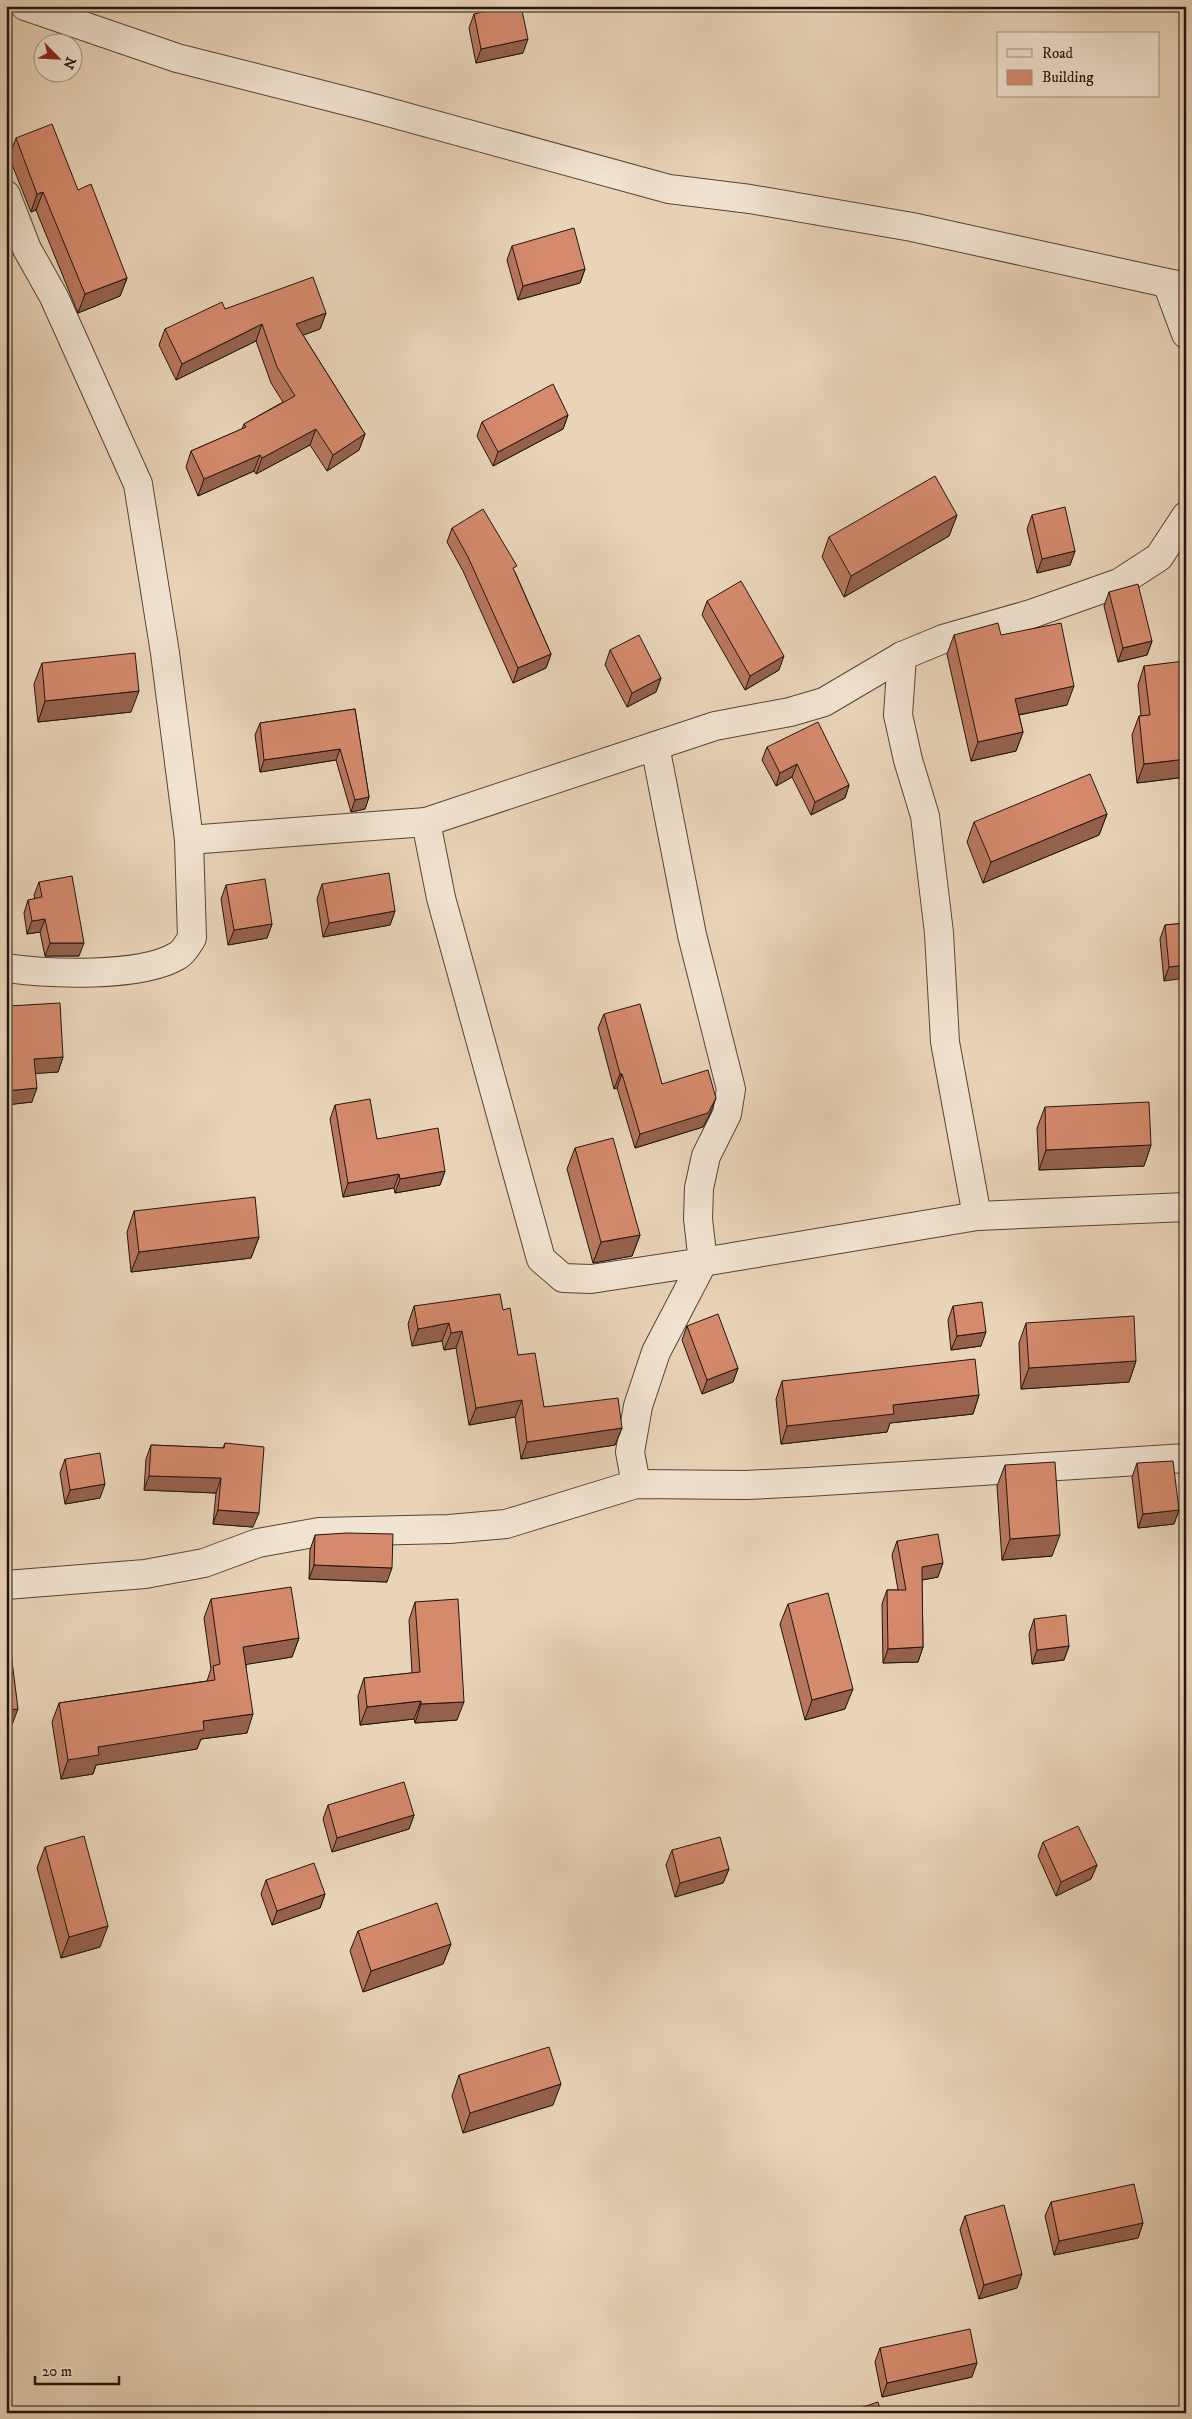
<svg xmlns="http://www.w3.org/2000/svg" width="1192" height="2419" viewBox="0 0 1192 2419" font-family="'IM FELL DW Pica',serif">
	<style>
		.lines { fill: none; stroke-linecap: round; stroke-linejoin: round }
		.street-casing { stroke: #54453a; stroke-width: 30 }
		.street { stroke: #f1e3d1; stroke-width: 28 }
		.wall { fill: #b7775d; stroke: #231510 }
		.shaded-wall { fill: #95614c; stroke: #231510 }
		.building { fill: #d58a6c; stroke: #231510 }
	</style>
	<rect width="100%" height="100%" fill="#e9d4b8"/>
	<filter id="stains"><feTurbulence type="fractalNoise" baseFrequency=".004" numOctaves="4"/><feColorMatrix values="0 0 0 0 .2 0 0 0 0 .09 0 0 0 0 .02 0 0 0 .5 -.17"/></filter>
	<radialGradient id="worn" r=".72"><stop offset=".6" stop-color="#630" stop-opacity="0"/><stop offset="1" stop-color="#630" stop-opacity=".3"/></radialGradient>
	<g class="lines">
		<defs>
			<g id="street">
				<path d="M25 6 177 58 366 106 669 189 750 199 912 227 1167 283 1186 286"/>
				<path d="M6 195 27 249 54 297 138 484 165 653 189 840 192 938C188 944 183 953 177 956 140 978 48 974 6 968"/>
				<path d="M1167 283 1186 334"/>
				<path d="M902 656 898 715 908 760 925 816 939 933 945 1042 977 1216"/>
				<path d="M426 822 441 898 541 1259 563 1278 591 1279 703 1262 977 1216 1186 1207"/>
				<path d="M189 840 426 822 715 726 790 712 824 702 902 656 943 639 1031 614 1119 583 1159 557 1186 516"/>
				<path d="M636 1484 630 1452 638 1406 656 1352 703 1262 698 1219 699 1188 706 1156 727 1114 731 1089 692 935 655 746"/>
				<path d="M6 1585 145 1574 204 1563 258 1543 319 1532 449 1529 506 1524 636 1484 746 1485 808 1482 1186 1458"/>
			</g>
		</defs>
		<!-- street casing -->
		<use href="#street" class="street-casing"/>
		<!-- street -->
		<use href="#street" class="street"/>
	</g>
	<!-- wall -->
	<g class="wall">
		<path d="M474 14 523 53 476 63 469 28Z"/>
		<path d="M16 138 127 278 120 296 78 313 36 210 31 212 9 157Z"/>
		<path d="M512 246 585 269 580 283 518 300 507 260Z"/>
		<path d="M225 309 326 313 320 329 303 335 365 434 359 450 327 471 310 445 256 474 254 471 198 496 186 467 191 451 242 429 244 424 283 402 271 383 256 341 176 380 159 345 165 329Z"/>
		<path d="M568 415 563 429 493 466 477 436 482 422Z"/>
		<path d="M957 515 949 536 844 597 822 557 829 537Z"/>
		<path d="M1032 515 1075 551 1070 565 1037 573 1027 529Z"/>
		<path d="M452 528 515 572 551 654 546 668 513 683 463 571 447 542Z"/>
		<path d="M1109 592 1152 641 1147 655 1118 662 1104 606Z"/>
		<path d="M707 601 779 670 745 690 702 615Z"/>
		<path d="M954 635H1001L1067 705 1019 715 1023 732 1016 751 971 761 947 654Z"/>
		<path d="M610 650 661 678 656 692 627 707 605 665Z"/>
		<path d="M42 663 131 712 38 722 34 684Z"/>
		<path d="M1144 666 1186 681V777L1137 783 1132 735 1139 716H1141L1138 685Z"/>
		<path d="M355 709 369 797 365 809 351 812 336 760 260 772 255 735 260 723Z"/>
		<path d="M767 747 849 785 845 798 811 815 792 777 776 786 762 760Z"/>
		<path d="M1107 814 1099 835 983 883 967 842 974 822Z"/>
		<path d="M39 882 79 956H45L40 932 27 934 24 913 28 900 35 899 34 895Z"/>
		<path d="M322 884 395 911 390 925 323 937 317 899Z"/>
		<path d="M226 885 272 924 267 938 228 945 221 899Z"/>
		<path d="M1186 923 1164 981 1160 939 1165 925Z"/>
		<path d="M9 1006 63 1057 58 1072 35 1073 32 1102 6 1105V1013Z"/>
		<path d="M604 1014 662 1084 711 1112 703 1127 635 1148 617 1088 614 1089 598 1028Z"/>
		<path d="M335 1105 377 1139 445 1171 440 1185 395 1193 394 1188 343 1197 330 1119Z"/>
		<path d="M1045 1107 1151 1145 1144 1166 1039 1170 1037 1128Z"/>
		<path d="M575 1148 640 1235 632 1256 593 1263 567 1169Z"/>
		<path d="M134 1211 259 1237 251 1258 131 1272 127 1232Z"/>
		<path d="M414 1306 503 1310 518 1355 544 1407 622 1428 615 1445 521 1459 515 1417 469 1425 456 1348 444 1350 442 1341 412 1346 408 1324Z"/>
		<path d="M953 1306 981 1346 951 1350 948 1320Z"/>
		<path d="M1026 1323 1136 1361 1129 1382 1021 1389 1019 1343Z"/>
		<path d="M687 1326 738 1368 733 1382 702 1394 682 1340Z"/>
		<path d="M782 1381 979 1395 973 1414 890 1423 887 1432 781 1444 776 1399Z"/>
		<path d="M225 1443 253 1527 213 1524 216 1493 144 1490 146 1459 151 1445 223 1448Z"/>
		<path d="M65 1459 100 1498 65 1504 60 1473Z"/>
		<path d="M1137 1463 1179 1510 1174 1524 1138 1528 1132 1477Z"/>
		<path d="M1005 1465 1052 1556 1002 1560 997 1486Z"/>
		<path d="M315 1535 387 1582 309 1579 310 1550Z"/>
		<path d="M897 1541 938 1577 922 1580 923 1647 918 1662 883 1663 882 1604 887 1590H898L892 1555Z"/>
		<path d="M211 1599 299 1638 292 1657 246 1664 247 1733 201 1739 197 1749 96 1765 93 1774 61 1779 52 1722 59 1703 207 1681 211 1669 204 1618Z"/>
		<path d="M415 1602 457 1720 415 1723 414 1719 360 1725 358 1696 364 1678 412 1673 409 1620Z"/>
		<path d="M788 1604 845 1709 805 1720 780 1624Z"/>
		<path d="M1034 1619 1069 1646 1064 1660 1032 1664 1029 1634Z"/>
		<path d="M328 1805 414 1815 409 1829 332 1852 323 1819Z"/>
		<path d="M1043 1842 1097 1865 1091 1879 1056 1896 1038 1856Z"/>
		<path d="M45 1847 100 1947 61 1958 37 1868Z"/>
		<path d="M672 1850 729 1869 723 1883 675 1897 666 1865Z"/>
		<path d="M266 1880 325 1894 320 1908 272 1925 261 1894Z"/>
		<path d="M358 1931 451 1944 443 1964 363 1992 350 1951Z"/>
		<path d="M459 2075 553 2105 463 2133 452 2096Z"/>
		<path d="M1051 2202 1143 2223 1138 2238 1054 2255 1045 2216Z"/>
		<path d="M965 2216 1017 2288 979 2299 960 2230Z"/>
		<path d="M880 2348 972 2377 882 2397 875 2362Z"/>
	</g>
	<!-- shaded-wall -->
	<g class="shaded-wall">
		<path d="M528 39 523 53 476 63 481 49Z"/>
		<path d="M43 192 36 210 31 212 37 194Z"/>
		<path d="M585 269 580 283 518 300 523 286Z"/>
		<path d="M127 278 120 296 78 313 85 294Z"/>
		<path d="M326 313 320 329 290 340 296 324Z"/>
		<path d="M262 324 256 341 176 380 182 364Z"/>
		<path d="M568 415 563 429 493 466 498 452Z"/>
		<path d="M316 429 310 445 256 474 262 458Z"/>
		<path d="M365 434 359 450 327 471 333 455Z"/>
		<path d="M260 455 254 471 198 496 204 479Z"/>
		<path d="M957 515 949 536 844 597 851 576Z"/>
		<path d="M1075 551 1070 565 1037 573 1042 559Z"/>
		<path d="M1152 641 1147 655 1118 662 1123 648Z"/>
		<path d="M551 654 546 668 513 683 518 668Z"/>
		<path d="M784 656 779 670 745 690 750 676Z"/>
		<path d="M661 678 656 692 627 707 632 693Z"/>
		<path d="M1074 686 1067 705 1008 717 1015 699Z"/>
		<path d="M139 691 131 712 38 722 45 701Z"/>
		<path d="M1023 732 1016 751 971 761 978 742Z"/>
		<path d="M340 749 336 760 260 772 264 760Z"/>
		<path d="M1186 759V777L1137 783 1144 764Z"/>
		<path d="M797 764 792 777 776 786 780 773Z"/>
		<path d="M849 785 845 798 811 815 815 802Z"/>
		<path d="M369 797 365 809 351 812 355 800Z"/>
		<path d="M1107 814 1099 835 983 883 991 862Z"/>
		<path d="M395 911 390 925 323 937 329 923Z"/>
		<path d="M45 919 40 932 27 934 32 921Z"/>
		<path d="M272 924 267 938 228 945 234 930Z"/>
		<path d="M50 943H84L79 956H45Z"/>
		<path d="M1186 965V978L1164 981 1169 967Z"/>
		<path d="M63 1057 58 1072 29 1074 34 1059Z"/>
		<path d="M620 1074H622L617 1088 614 1089Z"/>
		<path d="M37 1088 32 1102 6 1105V1091Z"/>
		<path d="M716 1098 711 1112 703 1127 635 1148 640 1134Z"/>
		<path d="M1151 1145 1144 1166 1039 1170 1046 1150Z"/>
		<path d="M445 1171 440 1185 395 1193 400 1179Z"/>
		<path d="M399 1174 394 1188 343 1197 348 1183Z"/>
		<path d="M640 1235 632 1256 593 1263 601 1242Z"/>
		<path d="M259 1237 251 1258 131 1272 139 1252Z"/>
		<path d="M449 1323 442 1341 412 1346 418 1329Z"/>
		<path d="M462 1331 456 1348 444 1350 451 1333Z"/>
		<path d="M986 1332 981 1346 951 1350 957 1336Z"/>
		<path d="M1136 1361 1129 1382 1021 1389 1029 1368Z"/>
		<path d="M738 1368 733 1382 702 1394 707 1380Z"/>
		<path d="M979 1395 973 1414 890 1423 887 1432 781 1444 787 1426 893 1405Z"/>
		<path d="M522 1400 515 1417 469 1425 476 1408Z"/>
		<path d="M622 1428 615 1445 521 1459 527 1442Z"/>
		<path d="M149 1476 221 1478 216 1493 144 1490Z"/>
		<path d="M105 1484 100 1498 65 1504 70 1490Z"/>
		<path d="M218 1510 259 1513 253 1527 213 1524Z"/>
		<path d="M1179 1510 1174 1524 1138 1528 1143 1514Z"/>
		<path d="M1060 1535 1052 1556 1002 1560 1010 1539Z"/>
		<path d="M943 1563 938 1577 917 1581 922 1567Z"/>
		<path d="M314 1565 392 1568 387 1582 309 1579Z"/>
		<path d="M299 1638 292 1657 237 1666 243 1647Z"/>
		<path d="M1069 1646 1064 1660 1032 1664 1037 1650Z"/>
		<path d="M923 1647 918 1662 883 1663 888 1649Z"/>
		<path d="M853 1689 845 1709 805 1720 812 1700Z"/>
		<path d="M421 1701 414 1719 360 1725 367 1707Z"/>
		<path d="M464 1702 457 1720 415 1723 421 1704Z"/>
		<path d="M18 1709 10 1730H6V1710Z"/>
		<path d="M253 1714 247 1733 201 1739 197 1749 96 1765 93 1774 61 1779 68 1760 98 1747 203 1721Z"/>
		<path d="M414 1815 409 1829 332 1852 337 1838Z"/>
		<path d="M1097 1865 1091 1879 1056 1896 1061 1882Z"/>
		<path d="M729 1869 723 1883 675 1897 680 1883Z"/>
		<path d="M325 1894 320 1908 272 1925 277 1911Z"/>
		<path d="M108 1926 100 1947 61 1958 69 1937Z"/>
		<path d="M451 1944 443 1964 363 1992 371 1971Z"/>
		<path d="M561 2084 553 2105 463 2133 470 2113Z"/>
		<path d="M1143 2223 1138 2238 1054 2255 1059 2241Z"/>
		<path d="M1022 2274 1017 2288 979 2299 984 2285Z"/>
		<path d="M977 2363 972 2377 882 2397 887 2383Z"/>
	</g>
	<!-- building -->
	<g class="building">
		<path d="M508 6H521L528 39 481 49 474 14Z"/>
		<path d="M52 124 78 190 91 184 127 278 85 294 43 192 37 194 16 138Z"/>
		<path d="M574 228 585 269 523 286 512 246Z"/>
		<path d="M313 277 326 313 296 324 365 434 333 455 316 429 262 458 260 455 204 479 191 451 246 427 244 424 295 396 277 367 262 324 182 364 165 329 222 302 225 309Z"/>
		<path d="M553 384 568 415 498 452 482 422Z"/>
		<path d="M935 476 957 515 851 576 829 537Z"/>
		<path d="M1065 507 1075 551 1042 559 1032 515Z"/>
		<path d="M483 509 517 566 513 568 551 654 518 668 468 557 452 528Z"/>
		<path d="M741 581 784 656 750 676 707 601Z"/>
		<path d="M1138 584 1152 641 1123 648 1109 592Z"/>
		<path d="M998 623 1001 635 1061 623 1074 686 1015 699 1023 732 978 742 954 635Z"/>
		<path d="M639 635 661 678 632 693 610 650Z"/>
		<path d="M135 653 139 691 45 701 42 663Z"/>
		<path d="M1184 661 1186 681V759L1144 764 1139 716 1150 715 1144 666Z"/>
		<path d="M355 709 369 797 355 800 340 749 264 760 260 723Z"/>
		<path d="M818 722 849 785 815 802 797 764 780 773 767 747Z"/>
		<path d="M1090 774 1107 814 991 862 974 822Z"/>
		<path d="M389 873 395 911 329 923 322 884Z"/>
		<path d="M72 876 84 943H50L45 919 32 921 28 900 42 897 39 882Z"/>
		<path d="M265 879 272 924 234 930 226 885Z"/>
		<path d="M1186 923V965L1169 967 1165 925Z"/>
		<path d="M60 1003 63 1057 34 1059 37 1088 6 1091V1064L12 1063 9 1006Z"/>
		<path d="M640 1004 662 1084 708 1070 716 1098 708 1113 640 1134 622 1074H620L604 1014Z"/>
		<path d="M370 1099 377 1139 438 1128 445 1171 400 1179 399 1174 348 1183 335 1105Z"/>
		<path d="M1149 1102 1151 1145 1046 1150 1045 1107Z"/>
		<path d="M613 1138 640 1235 601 1242 575 1148Z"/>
		<path d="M255 1197 259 1237 139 1252 134 1211Z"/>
		<path d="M500 1294 503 1310 510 1308 518 1355 535 1353 544 1407 618 1398 622 1428 527 1442 522 1400 476 1408 462 1331 451 1333 449 1323 418 1329 414 1306Z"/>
		<path d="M982 1302 986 1332 957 1336 953 1306Z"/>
		<path d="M718 1314 738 1368 707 1380 687 1326Z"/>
		<path d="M1134 1316 1136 1361 1029 1368 1026 1323Z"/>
		<path d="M975 1359 979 1395 893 1405 894 1414 787 1426 782 1381Z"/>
		<path d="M225 1443 264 1447 259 1513 218 1510 221 1478 149 1476 151 1445 224 1448Z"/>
		<path d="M100 1453 105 1484 70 1490 65 1459Z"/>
		<path d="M1173 1461 1179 1510 1143 1514 1137 1463Z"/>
		<path d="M1055 1462 1060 1535 1010 1539 1005 1465Z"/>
		<path d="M347 1533 393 1534 392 1568 314 1565 315 1535Z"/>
		<path d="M938 1534 943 1563 922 1567 923 1647 888 1649 887 1590H906L897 1541Z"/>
		<path d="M291 1587 299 1638 243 1647 253 1714 203 1721 204 1730 98 1747 99 1755 68 1760 59 1703 215 1680 213 1666 220 1664 211 1599Z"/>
		<path d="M828 1593 853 1689 812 1700 788 1604Z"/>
		<path d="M458 1599 464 1702 421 1704V1701L367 1707 364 1678 420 1672 415 1602Z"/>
		<path d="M6 1612 18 1709 6 1710Z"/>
		<path d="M1066 1615 1069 1646 1037 1650 1034 1619Z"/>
		<path d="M404 1782 414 1815 337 1838 328 1805Z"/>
		<path d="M1078 1826 1097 1865 1061 1882 1043 1842Z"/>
		<path d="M84 1836 108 1926 69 1937 45 1847Z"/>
		<path d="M720 1837 729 1869 680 1883 672 1850Z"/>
		<path d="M314 1863 325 1894 277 1911 266 1880Z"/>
		<path d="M437 1903 451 1944 371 1971 358 1931Z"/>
		<path d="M549 2047 561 2084 470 2113 459 2075Z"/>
		<path d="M1134 2184 1143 2223 1059 2241 1051 2202Z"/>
		<path d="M1004 2205 1022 2274 984 2285 965 2216Z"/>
		<path d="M970 2329 977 2363 887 2383 880 2348Z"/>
		<path d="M878 2402 881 2413H845Z"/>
	</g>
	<!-- margin -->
	<rect width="1192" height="2419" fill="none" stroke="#e9d4b8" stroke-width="25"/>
	<rect x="8" y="8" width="1177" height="2404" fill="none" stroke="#231510" stroke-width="2.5"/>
	<rect x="12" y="12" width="1167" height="2394" fill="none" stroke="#231510"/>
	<!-- legend -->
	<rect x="997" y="32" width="162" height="65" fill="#f1e3d1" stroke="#9f9184"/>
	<rect x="1007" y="49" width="25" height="8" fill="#f1e3d1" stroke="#9f9184"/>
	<text x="1042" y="58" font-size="15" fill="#231510">Road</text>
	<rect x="1007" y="70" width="25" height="15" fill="#d58a6c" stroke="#9f9184"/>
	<text x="1042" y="82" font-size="15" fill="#231510">Building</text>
	<!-- north arrow -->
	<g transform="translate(58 58) rotate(114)"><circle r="24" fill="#f1e3d1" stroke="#9f9184"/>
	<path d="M0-4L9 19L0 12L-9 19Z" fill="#8f2418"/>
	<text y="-8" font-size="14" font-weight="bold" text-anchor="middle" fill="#231510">N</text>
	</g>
	<!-- scale -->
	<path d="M35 2376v8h84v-8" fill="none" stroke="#231510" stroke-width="2.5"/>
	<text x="42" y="2376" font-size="15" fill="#231510" stroke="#f1e3d1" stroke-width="4" paint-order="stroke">20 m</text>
	<rect width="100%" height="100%" filter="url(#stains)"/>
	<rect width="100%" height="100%" fill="url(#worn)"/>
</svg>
